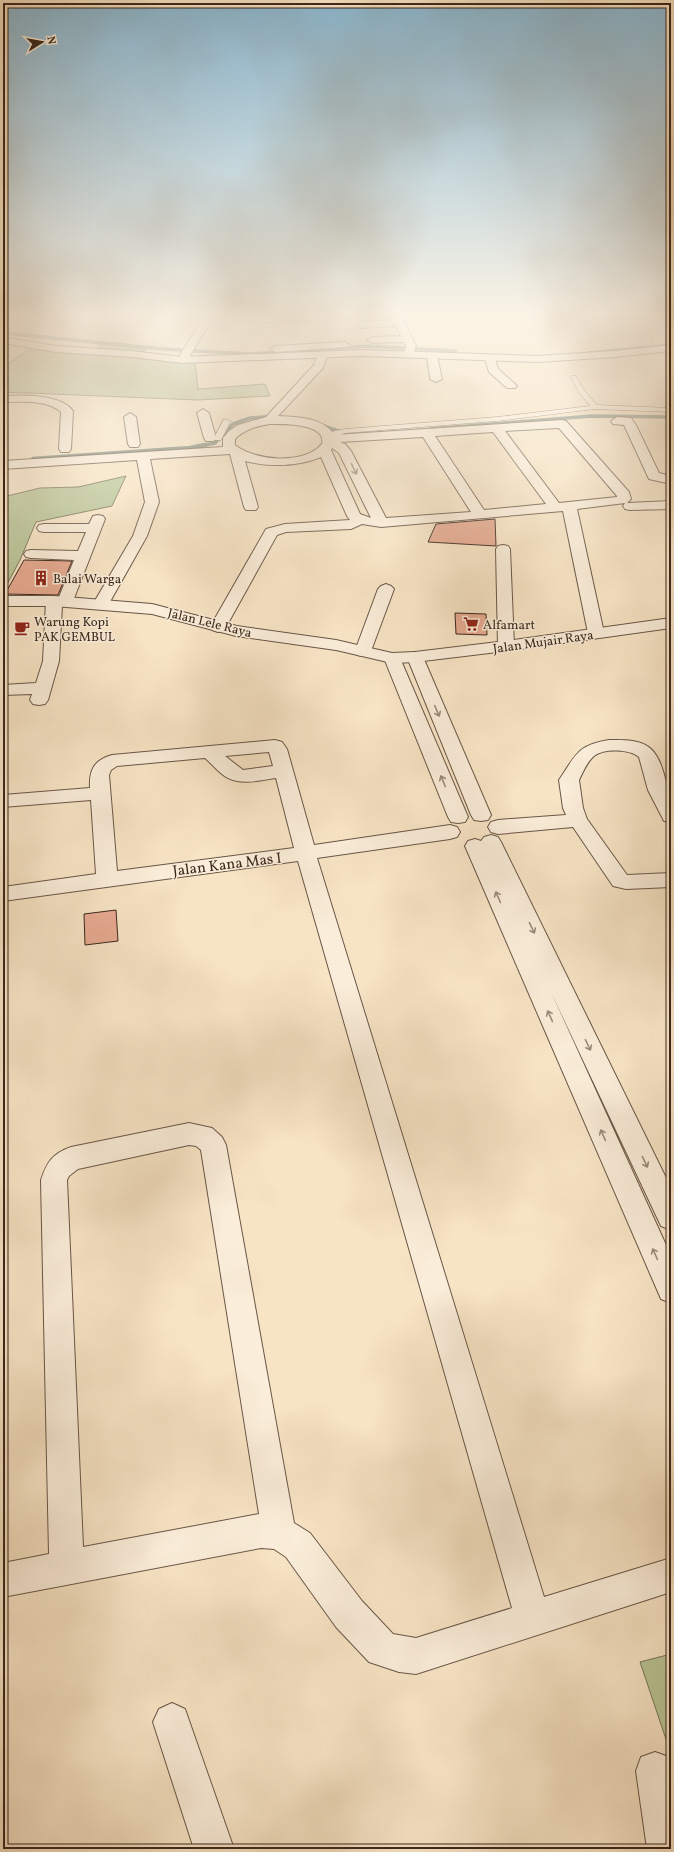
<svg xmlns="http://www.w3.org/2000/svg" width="674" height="1852" viewBox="0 0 674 1852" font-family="Vollkorn,serif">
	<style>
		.green { fill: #b9c597; stroke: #7a765a }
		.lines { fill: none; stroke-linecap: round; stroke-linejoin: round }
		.stream-far1 { stroke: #768275; stroke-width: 3.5 }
		.stream { stroke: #768275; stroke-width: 4.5 }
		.building { fill: #e7aa91; stroke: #3a271c }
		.service-casing { stroke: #695646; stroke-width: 1 }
		.minor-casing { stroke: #695646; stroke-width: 2 }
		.tertiary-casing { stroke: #695646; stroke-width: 2 }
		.service { fill: #faedd9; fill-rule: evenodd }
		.minor { fill: #faedd9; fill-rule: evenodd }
		.tertiary { fill: #faedd9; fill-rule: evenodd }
		.oneway { stroke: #9a8a7a }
		.labels { text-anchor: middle; stroke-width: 3; stroke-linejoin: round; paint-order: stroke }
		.far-poi-label { font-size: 13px; fill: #3a271c; stroke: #faedd9; text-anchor: start }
		.far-street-label { font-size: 13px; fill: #3a271c; stroke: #faedd9 }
		.street-label { font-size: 15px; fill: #3a271c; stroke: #faedd9 }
	</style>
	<rect width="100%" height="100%" fill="#f7e4c5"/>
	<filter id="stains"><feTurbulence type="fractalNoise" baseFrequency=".005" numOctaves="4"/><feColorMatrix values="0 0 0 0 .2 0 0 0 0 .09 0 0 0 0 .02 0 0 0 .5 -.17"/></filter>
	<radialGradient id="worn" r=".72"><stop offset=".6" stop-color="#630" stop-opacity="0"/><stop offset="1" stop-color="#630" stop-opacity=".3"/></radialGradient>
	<!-- green -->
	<g class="green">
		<path d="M102 344 146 349 138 356 195 362 198 389 265 384 270 396 198 400 3 392V367L32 347 91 353Z"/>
		<path d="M126 476 112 506 36 522 20 560 3 592V497L40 488 78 487Z"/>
		<path d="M671 1654V1754L640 1662Z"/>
	</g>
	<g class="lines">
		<!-- stream-far1 -->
		<g class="stream-far1">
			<path d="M3 333 163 349 250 354 367 346 456 351"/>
			<path d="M588 353 671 345"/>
			<path d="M320 425 351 435H356"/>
			<path d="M430 429 592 416 671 417"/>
			<path d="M200 446 215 443 233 424 250 418 275 416"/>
		</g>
		<!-- stream -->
		<path class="stream" d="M33 459 190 448 205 445"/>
	</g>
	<!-- building -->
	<g class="building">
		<path d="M495 519 496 546 428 542 436 524Z"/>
		<path d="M24 560 72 561 58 595 5 594Z"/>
		<path d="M455 613 486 614 487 635 456 634Z"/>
		<path d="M116 910 118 941 85 945 84 914Z"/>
	</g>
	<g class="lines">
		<defs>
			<g id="service">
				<path d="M572 376H576L584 390 597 405 671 408V412L595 409 497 421 345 433 340 435 332 441 325 439 334 431 345 429 497 417 590 406 578 391 571 377Z"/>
				<path d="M224 419 231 421 221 440H215L214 438Z"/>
			</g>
			<g id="minor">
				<path d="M166 313H216L186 362H178L177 360 203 318 171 316Z"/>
				<path d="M390 313H400L416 346 412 357H404L403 355 406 346 404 342 372 343 367 340 372 337 401 336 396 326 360 328 355 325 360 322 393 320Z"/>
				<path d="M345 314 350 317 349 319 253 323 248 320 253 317Z"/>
				<path d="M345 342 350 345 349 347 275 352 270 349 275 346Z"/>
				<path d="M323 351 328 354 323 368 278 416C296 417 324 417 334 435L562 420 566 421 629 492 631 499 627 503 671 501V509L630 510 625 509 623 506 625 503 577 509 604 633 602 636 596 638 590 636 588 633 563 511 381 527 362 524 351 529 286 532 277 535 226 627 224 630 218 632 212 630 210 627 266 529 285 524 350 520 347 516 321 457C296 467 270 467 245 461L258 507 256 510H246L244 507 230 454 150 459 159 502 147 536 107 607 101 609 95 607 93 604 133 536 145 502 137 460 3 469V461L223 447V438L229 431 238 425 266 417 314 365 318 354ZM270 424C283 424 327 423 322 444 304 465 255 461 235 445V439C245 429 257 426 270 424ZM559 428 617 496V497L559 503 505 431ZM493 432 546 504 484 510 435 436ZM423 437 471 512 386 518 351 451 345 444 340 442ZM332 448 339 453 371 518 360 514 331 450Z"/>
				<path d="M432 353 437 356 442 379 436 382 430 379 427 356Z"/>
				<path d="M490 355 495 358 498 369 515 384 517 386 515 388H507L489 372 485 358Z"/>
				<path d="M3 396C22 395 61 394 73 411L71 449 69 452H61L59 449 61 412C47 399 20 402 3 402Z"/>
				<path d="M203 409 209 413 216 438 214 441H206L204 438 197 413Z"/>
				<path d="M130 413 136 417 140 444 138 447H130L128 444 124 417Z"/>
				<path d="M617 417 631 418 636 425 659 473 671 476V484L649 479 624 425 613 424 611 421Z"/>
				<path d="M98 515 103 516 105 519 73 601 71 604 62 605 59 661 48 700 45 704 39 705 33 704 30 700 32 694 3 695V685L36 683 43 661 46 601 48 598 59 597 74 560 31 558 26 557 24 554 26 551 31 550 78 551 86 532H44L39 531 37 528 39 525 44 524H89L93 516Z"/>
				<path d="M503 545 508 546 510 549 514 646 512 649 506 651 500 649 498 646 496 549 498 546Z"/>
				<path d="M386 584 391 586 394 589 371 651 369 655 363 656 357 655 355 651 378 589 381 586Z"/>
				<path d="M415 652 421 653 423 657 491 815 488 820 481 821 474 820 471 815 407 657 409 653Z"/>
				<path d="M392 653 398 654 400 658 468 817 465 822 458 823 451 822 448 817 384 658 386 654Z"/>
				<path d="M275 740 282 742 287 749 314 845 450 825 457 827 460 832 457 837 450 839 317 858 544 1597 671 1558V1592L416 1674 399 1672 369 1662 336 1627 286 1557 274 1549 261 1548 3 1597V1563L49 1554 41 1180C47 1162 52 1154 71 1147L189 1123 212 1128 222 1137 226 1145 294 1523 310 1533 362 1601 393 1634 416 1638 512 1608 298 861 3 901V887L96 874 91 800 3 807V795L90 788C89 770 94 760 112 755ZM269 752 273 766 243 770 225 756ZM205 758C212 764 219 773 226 777 241 786 261 780 276 778L294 848 117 871 109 775 111 770 117 766ZM189 1145 196 1146 201 1150 259 1514 83 1547 67 1180 69 1176 78 1169Z"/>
				<path d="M609 740C647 739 657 745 666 782L671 781V793H669L671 797V822L664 821 648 790 639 757C630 749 604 748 594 756 587 762 583 772 579 780L583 808 587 819 627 875 671 873V887L626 889 613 886 573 827 498 834 491 832 488 827 491 822 498 820 566 815 563 808 559 780C576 755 577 745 609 740Z"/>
				<path d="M491 835 498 837 501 842 671 1188V1230L661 1226 551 992 671 1256V1303L661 1299 465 846 468 841 475 839 481 841 484 837Z"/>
				<path d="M172 1703 185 1709 234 1849H194L153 1722 159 1709Z"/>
				<path d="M655 1752 669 1757 671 1763V1849H647L636 1771 641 1757Z"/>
			</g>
			<g id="tertiary">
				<path d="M3 337 56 346 132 351 182 357 362 350 537 356 615 351 671 345V351L615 357 537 362 362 356 182 363 132 357 56 352 3 343Z"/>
				<path d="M3 596H54L152 604 237 626 336 640 392 653 415 652 506 641 671 618V628L506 651 415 662 392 663 336 650 236 636 152 614 54 606H3Z"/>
			</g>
		</defs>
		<!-- service casing -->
		<use href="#service" class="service-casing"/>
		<!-- minor casing -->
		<use href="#minor" class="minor-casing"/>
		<!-- tertiary casing -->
		<use href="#tertiary" class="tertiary-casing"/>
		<!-- service -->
		<use href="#service" class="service"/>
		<!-- minor -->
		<use href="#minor" class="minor"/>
		<!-- tertiary -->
		<use href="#tertiary" class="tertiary"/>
	</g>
	<!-- one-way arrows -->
	<defs><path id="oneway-shaft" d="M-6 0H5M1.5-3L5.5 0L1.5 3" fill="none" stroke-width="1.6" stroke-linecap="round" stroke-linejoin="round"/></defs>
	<g class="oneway">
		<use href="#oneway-shaft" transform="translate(354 469) rotate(64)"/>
		<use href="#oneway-shaft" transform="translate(437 711) rotate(67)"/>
		<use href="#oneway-shaft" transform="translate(443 781) rotate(-112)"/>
		<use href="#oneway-shaft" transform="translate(498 897) rotate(-114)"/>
		<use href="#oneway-shaft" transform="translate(532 928) rotate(64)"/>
		<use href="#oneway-shaft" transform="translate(550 1016) rotate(-114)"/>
		<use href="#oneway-shaft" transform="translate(588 1045) rotate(64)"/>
		<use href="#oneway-shaft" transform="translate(603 1135) rotate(-114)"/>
		<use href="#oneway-shaft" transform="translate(645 1162) rotate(64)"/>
		<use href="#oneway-shaft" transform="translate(655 1254) rotate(-114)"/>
	</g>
	<!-- sky -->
	<linearGradient id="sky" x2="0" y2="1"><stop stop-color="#8ab8d2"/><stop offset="0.55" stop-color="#fbf3e5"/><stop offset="1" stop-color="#fbf3e5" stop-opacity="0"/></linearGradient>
	<rect width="674" height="572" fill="url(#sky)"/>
	<!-- icons -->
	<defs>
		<symbol id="building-bare" viewBox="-9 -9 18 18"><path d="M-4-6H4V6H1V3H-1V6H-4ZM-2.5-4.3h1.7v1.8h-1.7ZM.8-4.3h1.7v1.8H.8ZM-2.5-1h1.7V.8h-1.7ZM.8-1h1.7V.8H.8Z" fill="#8f2418" stroke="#faedd9" stroke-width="2.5" paint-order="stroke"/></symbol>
		<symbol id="supermarket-bare" viewBox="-9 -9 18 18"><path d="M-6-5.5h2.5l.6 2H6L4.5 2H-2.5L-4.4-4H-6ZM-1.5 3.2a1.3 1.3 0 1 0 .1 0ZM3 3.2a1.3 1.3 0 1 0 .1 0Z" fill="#8f2418" stroke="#faedd9" stroke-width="2.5" paint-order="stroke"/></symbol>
		<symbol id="cafe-bare" viewBox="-9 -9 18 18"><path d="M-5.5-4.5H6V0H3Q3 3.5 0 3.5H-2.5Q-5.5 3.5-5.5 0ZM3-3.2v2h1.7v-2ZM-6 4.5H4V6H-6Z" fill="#8f2418" stroke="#faedd9" stroke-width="2.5" paint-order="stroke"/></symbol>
	</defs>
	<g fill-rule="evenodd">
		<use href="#building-bare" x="30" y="567" width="22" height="22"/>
		<use href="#supermarket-bare" x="460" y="613" width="22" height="22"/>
		<use href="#cafe-bare" x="11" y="617" width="22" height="22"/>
	</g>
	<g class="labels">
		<!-- far-poi labels -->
		<g class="far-poi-label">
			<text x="53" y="583">Balai Warga</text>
			<text x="34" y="626">Warung Kopi<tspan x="34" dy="15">PAK GEMBUL</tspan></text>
			<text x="483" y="629">Alfamart</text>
		</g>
		<!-- far-street labels -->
		<g class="far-street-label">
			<text transform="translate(210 622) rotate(14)" y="5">Jalan Lele Raya</text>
			<text transform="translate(543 641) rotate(-8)" y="5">Jalan Mujair Raya</text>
		</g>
		<!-- street labels -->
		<g class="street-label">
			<text transform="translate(227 864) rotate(-7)" y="5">Jalan Kana Mas I</text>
		</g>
	</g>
	<!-- margin -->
	<rect width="674" height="1852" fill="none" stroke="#f7e4c5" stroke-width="16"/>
	<rect x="4" y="4" width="666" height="1844" fill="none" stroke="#3a271c" stroke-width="2"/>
	<rect x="8" y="8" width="658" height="1836" fill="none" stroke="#3a271c"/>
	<!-- north arrow -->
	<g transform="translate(42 42) rotate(79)" stroke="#faedd9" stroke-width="3" paint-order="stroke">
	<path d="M0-3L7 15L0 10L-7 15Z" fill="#3a271c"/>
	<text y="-6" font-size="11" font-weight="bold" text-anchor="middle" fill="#3a271c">N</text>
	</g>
	<rect width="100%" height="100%" filter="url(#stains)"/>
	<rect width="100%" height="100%" fill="url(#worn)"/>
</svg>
